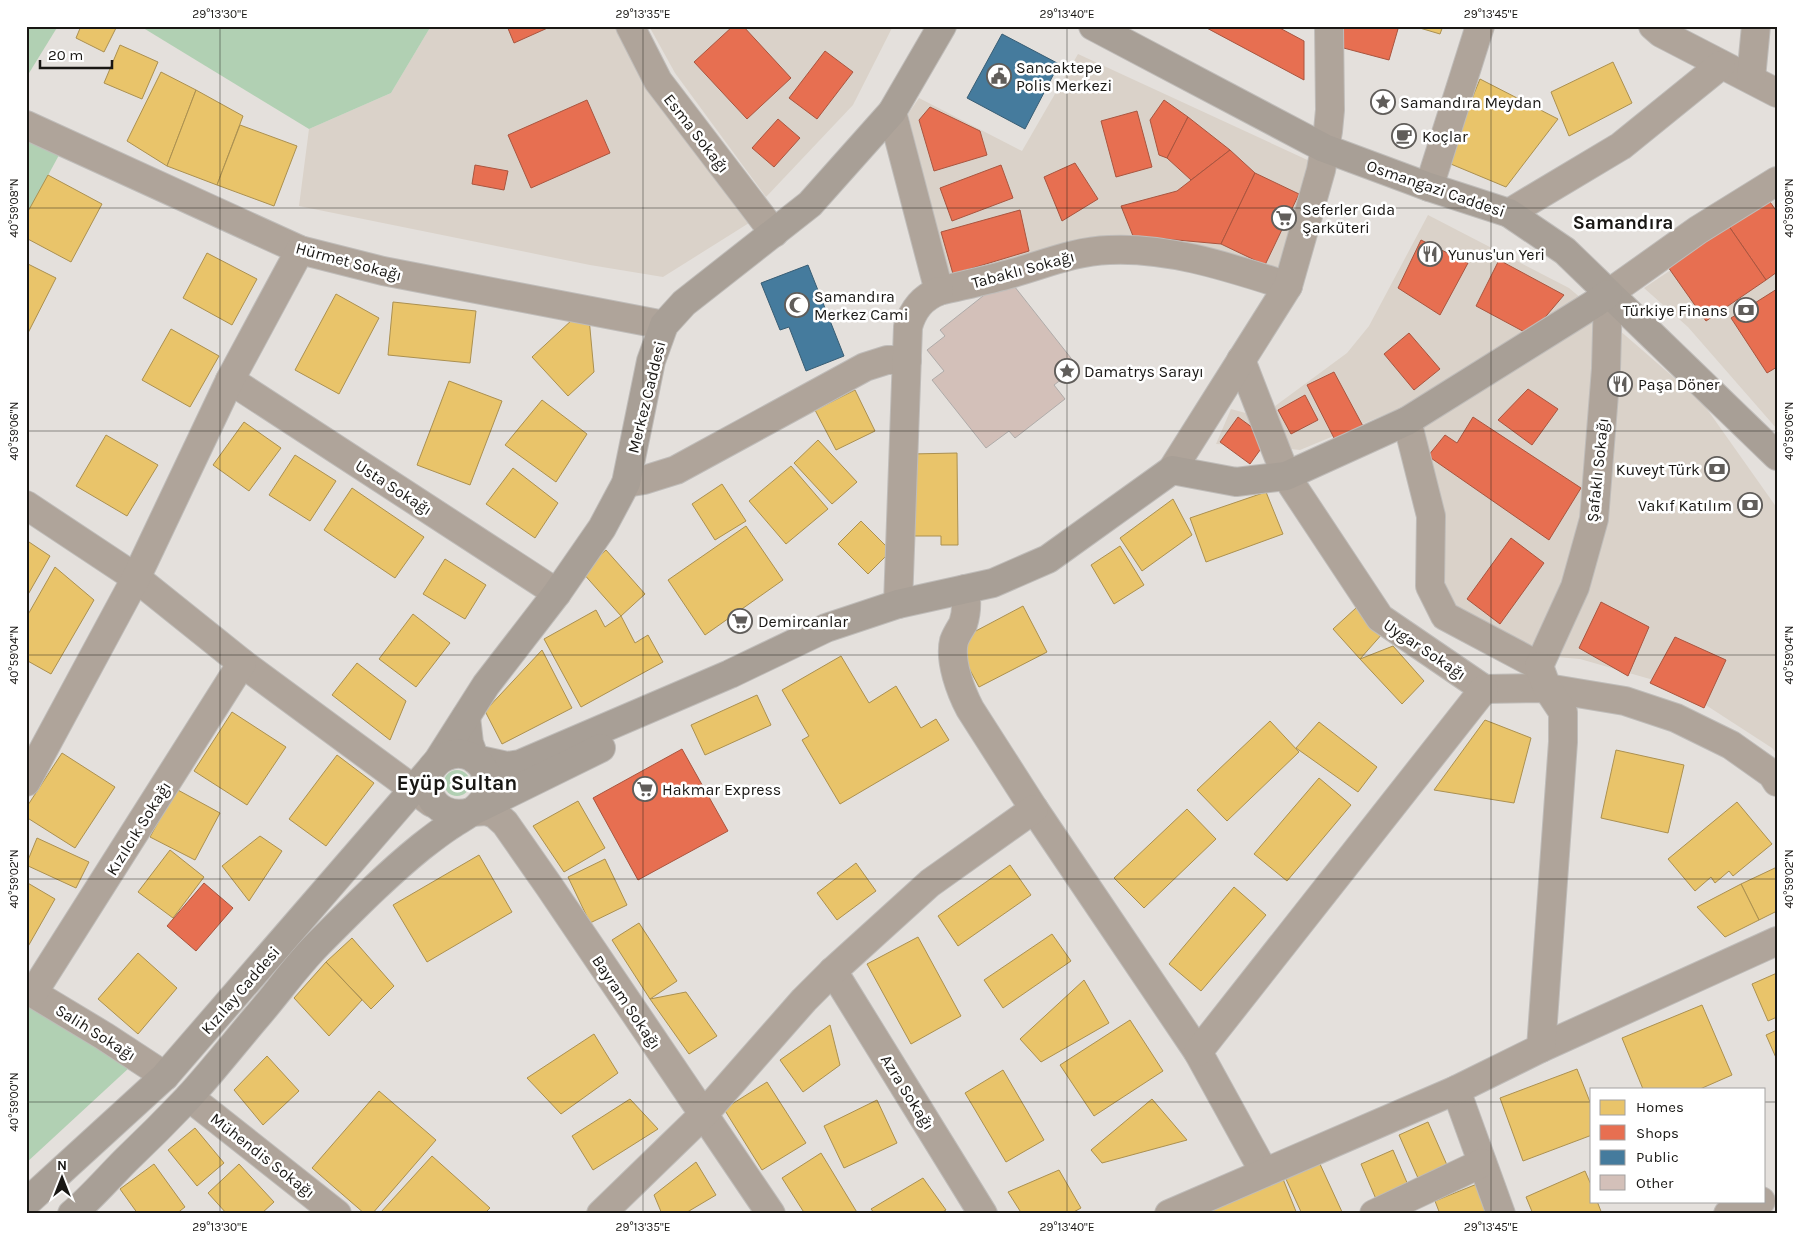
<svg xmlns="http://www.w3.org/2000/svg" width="1803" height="1240" viewBox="0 0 1803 1240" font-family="Karla,sans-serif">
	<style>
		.built { fill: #dad2c9 }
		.green { fill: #b1d0b3 }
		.homes { fill: #e9c46a; stroke: #ab9050 }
		.shops { fill: #e76f51; stroke: #a9553f }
		.public { fill: #457b9d; stroke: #385d74 }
		.building { fill: #d3c0b9; stroke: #afaba9 }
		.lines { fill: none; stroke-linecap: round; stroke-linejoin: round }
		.minor-casing { stroke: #bfbcb9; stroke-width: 30 }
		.major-casing { stroke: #bfbcb9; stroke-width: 30 }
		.minor { stroke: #afa49a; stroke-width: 28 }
		.major { stroke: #a89f96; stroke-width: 28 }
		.ticks { fill: none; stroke: #191714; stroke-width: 1; stroke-opacity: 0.45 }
		.labels { text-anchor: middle; stroke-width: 5; stroke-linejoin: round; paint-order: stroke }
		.poi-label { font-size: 16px; fill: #191714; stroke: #fff; text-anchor: start }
		.street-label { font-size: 16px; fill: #191714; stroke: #fff }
		.quarter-label { font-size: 19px; font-weight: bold; fill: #191714; stroke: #fff }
		.district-label { font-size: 21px; font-weight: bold; fill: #191714; stroke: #fff }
		.neatline { fill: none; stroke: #191714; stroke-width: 2 }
		.ticks-label { font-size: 12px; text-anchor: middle; fill: #191714 }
	</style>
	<rect width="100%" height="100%" fill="#e4e0dc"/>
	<!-- built -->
	<g class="built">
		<path d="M431 26H619L749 223 663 277 590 265 299 206 309 129 391 93Z"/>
		<path d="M649 26H893L853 105 766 197 675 73Z"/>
		<path d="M1078 54 1327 169 1297 286 1196 251 950 280 908 114 919 98 1022 151Z"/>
		<path d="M1777 199V429L1688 327 1644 288Z"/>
		<path d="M1428 215 1569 288 1626 336 1702 402 1777 508V754L1772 748 1678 687 1580 659 1508 653 1418 585 1428 492 1408 405 1300 450 1263 446 1216 444 1231 409 1260 417 1347 353 1369 326Z"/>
	</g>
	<!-- green -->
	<g class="green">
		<path d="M26 26H58L26 78Z"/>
		<path d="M140 26H431L391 93 309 129Z"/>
		<path d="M26 127 65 144 26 216Z"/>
		<circle cx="457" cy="783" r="13"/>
		<path d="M26 1002 130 1067 26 1163Z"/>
	</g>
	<!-- homes -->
	<g class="homes">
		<path d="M81 26H117L104 52 76 38Z"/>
		<path d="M1413 26H1443L1440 34Z"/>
		<path d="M120 45 158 62 142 99 104 83Z"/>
		<path d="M1613 62 1632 103 1569 136 1551 92Z"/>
		<path d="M161 72 196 90 167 166 127 141Z"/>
		<path d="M1480 79 1558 119 1506 187 1446 162Z"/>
		<path d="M196 90 243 116 217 185 167 166Z"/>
		<path d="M240 125 297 146 274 206 217 185Z"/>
		<path d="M48 175 102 204 71 262 26 238V215Z"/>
		<path d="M207 253 257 279 232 325 183 298Z"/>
		<path d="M26 263 56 278 28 333 26 332Z"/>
		<path d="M336 294 379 318 339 394 295 370Z"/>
		<path d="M393 302 476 311 470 363 388 355Z"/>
		<path d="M589 318 594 372 568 396 532 357 573 319Z"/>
		<path d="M171 329 219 356 190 407 142 380Z"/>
		<path d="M449 381 502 401 470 485 417 465Z"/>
		<path d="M855 390 875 431 836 450 815 410Z"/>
		<path d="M542 400 587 434 556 482 505 445Z"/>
		<path d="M244 422 281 448 249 491 213 465Z"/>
		<path d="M106 435 158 465 127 516 76 486Z"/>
		<path d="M818 440 857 482 832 504 794 463Z"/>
		<path d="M957 453 958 545H941V536H912L911 454Z"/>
		<path d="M295 455 336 481 310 521 269 495Z"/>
		<path d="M791 466 828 509 786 544 749 501Z"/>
		<path d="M513 468 558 503 535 538 486 504Z"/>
		<path d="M722 484 746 521 715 540 692 504Z"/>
		<path d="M352 488 424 537 395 578 324 530Z"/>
		<path d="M1266 492 1283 534 1206 562 1190 518Z"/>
		<path d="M1173 499 1192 535 1142 571 1120 538Z"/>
		<path d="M861 521 891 551 868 574 838 544Z"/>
		<path d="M746 526 783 580 705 635 668 580Z"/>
		<path d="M26 540 50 556 26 598Z"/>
		<path d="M1120 546 1144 585 1114 604 1091 565Z"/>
		<path d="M606 550 645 594 621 616 582 572Z"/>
		<path d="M445 559 486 585 465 619 423 594Z"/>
		<path d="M55 567 94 600 51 674 26 660V618Z"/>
		<path d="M1023 606 1047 652 979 687 955 642Z"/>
		<path d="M1356 608 1383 633 1360 659 1333 629Z"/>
		<path d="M596 610 605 627 621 616 635 643 648 635 663 662 581 707 544 639Z"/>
		<path d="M413 614 450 643 416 687 379 659Z"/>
		<path d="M1393 646 1424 681 1402 704 1360 659Z"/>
		<path d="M542 650 572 708 502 744 485 711Z"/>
		<path d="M841 656 869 703 896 686 921 728 936 719 949 740 840 804 802 740 809 736 782 690Z"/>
		<path d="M357 663 406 701 390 740 332 695Z"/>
		<path d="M757 695 771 725 705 755 691 725Z"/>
		<path d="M232 712 286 747 247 805 194 771Z"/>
		<path d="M1485 720 1531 738 1514 803 1434 790Z"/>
		<path d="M1270 721 1299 752 1227 821 1197 790Z"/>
		<path d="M1319 722 1377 767 1358 792 1296 748Z"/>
		<path d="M1616 750 1684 765 1668 833 1601 818Z"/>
		<path d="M62 753 115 787 75 848 26 817V808Z"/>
		<path d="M337 755 374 783 326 846 289 819Z"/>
		<path d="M1319 778 1351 805 1287 881 1254 854Z"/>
		<path d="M176 789 220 813 195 860 150 837Z"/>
		<path d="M578 801 605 848 564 872 533 826Z"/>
		<path d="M1737 802 1772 844 1733 876 1729 871 1715 883 1711 877 1695 891 1668 859Z"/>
		<path d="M1187 809 1216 839 1144 908 1114 878Z"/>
		<path d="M260 836 282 851 249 901 222 866Z"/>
		<path d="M37 838 89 862 76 888 26 865Z"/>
		<path d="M170 850 204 877 173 918 138 892Z"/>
		<path d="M479 855 512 912 427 962 393 905Z"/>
		<path d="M605 859 627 905 590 923 568 877Z"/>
		<path d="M856 863 876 891 837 920 817 893Z"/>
		<path d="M1010 865 1031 895 958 946 938 916Z"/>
		<path d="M1777 867V911L1759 920 1741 884Z"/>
		<path d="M26 882 55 899 26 950Z"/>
		<path d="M1741 884 1759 920 1725 937 1697 907Z"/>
		<path d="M1234 887 1266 915 1201 991 1169 964Z"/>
		<path d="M639 923 677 981 650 999 612 940Z"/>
		<path d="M1052 934 1071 961 1003 1008 984 980Z"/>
		<path d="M918 937 961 1016 911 1044 867 964Z"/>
		<path d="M352 938 394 986 371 1009 326 962Z"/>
		<path d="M138 953 177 988 138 1034 98 999Z"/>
		<path d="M326 962 362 1000 329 1036 294 998Z"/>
		<path d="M1777 973V1017L1768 1021 1752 984Z"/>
		<path d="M1084 980 1109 1023 1041 1062 1020 1039Z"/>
		<path d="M686 992 717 1036 689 1054 650 999Z"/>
		<path d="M1702 1005 1732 1075 1700 1089H1643L1622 1038Z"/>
		<path d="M1130 1020 1163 1071 1094 1116 1060 1065Z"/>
		<path d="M830 1025 840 1065 803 1092 780 1060Z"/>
		<path d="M1777 1030V1060L1766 1035Z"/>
		<path d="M594 1034 618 1073 561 1114 527 1078Z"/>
		<path d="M267 1056 299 1091 263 1125 234 1090Z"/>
		<path d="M1577 1069 1592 1107V1135L1523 1161 1500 1098Z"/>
		<path d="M1003 1070 1044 1140 1006 1162 965 1093Z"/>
		<path d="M767 1082 806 1143 762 1170 724 1109Z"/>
		<path d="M379 1091 436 1140 372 1214H365L312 1168Z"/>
		<path d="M630 1099 658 1129 593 1170 572 1136Z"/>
		<path d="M1152 1099 1187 1140 1102 1163 1091 1150Z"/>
		<path d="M877 1100 897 1143 844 1168 824 1126Z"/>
		<path d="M1428 1122 1447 1165 1418 1178 1399 1135Z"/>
		<path d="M195 1128 224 1163 197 1186 168 1150Z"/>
		<path d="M1393 1150 1408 1185 1376 1199 1361 1164Z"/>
		<path d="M821 1153 858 1214H805L782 1178Z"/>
		<path d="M432 1156 490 1208 484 1214H383L381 1212Z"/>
		<path d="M696 1162 716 1195 684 1214H662L654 1195Z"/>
		<path d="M1319 1162 1343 1214H1302L1285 1177Z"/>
		<path d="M154 1164 185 1207 176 1214H138L120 1189Z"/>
		<path d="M239 1164 274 1202 261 1214H227L208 1193Z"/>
		<path d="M1059 1170 1081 1208 1070 1214H1022L1008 1192Z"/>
		<path d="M1585 1171 1592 1187V1201H1597L1602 1214H1533L1526 1197Z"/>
		<path d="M923 1178 946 1210 939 1214H875L871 1209Z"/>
		<path d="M1283 1179 1297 1214H1213L1212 1209Z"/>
		<path d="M1477 1184 1489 1214H1440L1435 1201Z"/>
	</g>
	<!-- shops -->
	<g class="shops">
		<path d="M507 26H552L514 43Z"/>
		<path d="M733 26H743L791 78 747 119 694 62Z"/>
		<path d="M1203 26H1276L1304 41V80Z"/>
		<path d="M1342 26H1389L1398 29 1389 60 1336 46Z"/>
		<path d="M825 51 853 72 817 119 789 98Z"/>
		<path d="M587 100 610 153 531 188 508 135Z"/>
		<path d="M1164 100 1188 117 1167 158 1159 155 1150 120Z"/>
		<path d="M930 107 980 131 987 155 934 171 919 120Z"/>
		<path d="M1137 111 1152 167 1116 177 1101 121Z"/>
		<path d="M1188 117 1230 150 1191 180 1167 158Z"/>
		<path d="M778 119 800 138 774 167 752 148Z"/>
		<path d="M1230 150 1255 173 1221 244 1133 236 1121 206 1177 191Z"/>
		<path d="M1075 163 1098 199 1062 221 1044 177Z"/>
		<path d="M475 165 508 171 504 190 472 184Z"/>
		<path d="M1001 165 1013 198 952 221 940 188Z"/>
		<path d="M1255 173 1299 194 1265 265 1221 244Z"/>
		<path d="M1768 199 1777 212V272L1766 280 1728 225Z"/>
		<path d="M1020 210 1029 251 953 274 941 232Z"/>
		<path d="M1728 225 1766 280 1706 321 1668 267Z"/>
		<path d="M1421 240 1468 263 1440 315 1398 288Z"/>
		<path d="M1499 260 1564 295 1530 335 1476 306Z"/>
		<path d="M1777 289V367L1767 373 1731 318Z"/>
		<path d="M1409 333 1440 369 1414 390 1384 354Z"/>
		<path d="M1334 372 1364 428 1336 442 1307 385Z"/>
		<path d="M1528 389 1558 409 1532 445 1498 420Z"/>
		<path d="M1305 395 1318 420 1291 434 1278 410Z"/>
		<path d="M1238 417 1268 439 1250 464 1220 442Z"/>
		<path d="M1473 417 1581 488 1549 540 1428 456 1445 435 1457 443Z"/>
		<path d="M1511 538 1544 563 1500 624 1467 599Z"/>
		<path d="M1601 602 1649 627 1628 676 1579 648Z"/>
		<path d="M1675 637 1726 660 1704 708 1650 683Z"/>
		<path d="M682 749 728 831 638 880 593 798Z"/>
		<path d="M204 883 233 908 196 951 167 926Z"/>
	</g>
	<!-- public -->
	<g class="public">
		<path d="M1002 34 1059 64 1025 129 967 98Z"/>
		<path d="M808 265 844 356 806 371 789 327 780 330 761 283Z"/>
	</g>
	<!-- building -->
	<path class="building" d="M1007 277 1078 367 1054 385 1065 399 1015 438 1009 431 986 448 932 380 944 371 927 350 945 336 940 330Z"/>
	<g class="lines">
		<defs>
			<g id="minor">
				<path d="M630 26 658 81 774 233"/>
				<path d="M1653 26 1661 33 1777 93"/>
				<path d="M1751 78 1756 26"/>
				<path d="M892 112 939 291C964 285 989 280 1013 273 1045 264 1075 251 1109 250 1170 247 1231 268 1288 286"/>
				<path d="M26 125 300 250 383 271 664 325"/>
				<path d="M1429 187 1480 26"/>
				<path d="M1509 213 1621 146 1721 65"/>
				<path d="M1241 360 1286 476 1380 618 1484 689 1547 688 1625 701 1676 718 1731 745 1772 774 1777 782"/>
				<path d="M230 380 557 593"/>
				<path d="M1407 421 1431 516 1430 586 1445 616 1539 666"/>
				<path d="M1172 470 1288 286 1321 170 1328 131 1330 110 1329 26"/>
				<path d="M626 483 644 480 676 470 865 367 887 360H907"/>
				<path d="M26 505 136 578 242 663 432 803"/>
				<path d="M965 589C967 601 967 612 963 624 960 629 956 635 954 641 949 661 961 692 970 709L1034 809 1198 1052 1264 1172"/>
				<path d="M898 604 908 327C913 309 922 298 939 291"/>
				<path d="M1539 666 1575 587 1594 519 1606 369 1608 294 1698 230 1777 181"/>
				<path d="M26 782 136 578 230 380 300 250"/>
				<path d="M471 812 486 811 495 814 505 823 549 886 771 1214"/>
				<path d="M833 971 983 1214"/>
				<path d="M26 989 104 1036 165 1076"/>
				<path d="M33 993 242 663"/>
				<path d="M1541 1048 1777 941"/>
				<path d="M1198 1052 1484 689"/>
				<path d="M1456 1090 1501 1214"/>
				<path d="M189 1097 337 1214"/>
				<path d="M601 1214 703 1115 804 1000 833 971 930 883 1034 809"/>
				<path d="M1169 1214 1456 1090 1541 1048 1563 742V712L1547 688 1539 666"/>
				<path d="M1374 1214 1482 1163"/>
				<path d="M1728 1214 1761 1201"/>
			</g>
			<g id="major">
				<path d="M1093 26 1324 148 1429 187 1509 213 1565 251 1777 456"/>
				<path d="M466 717 469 743 475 759 507 766 520 764 730 674 826 628 898 604 993 583 1048 559 1172 470 1236 482 1286 476 1407 421 1594 304 1608 294"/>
				<path d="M26 1203 165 1076 437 762 486 685 557 593 602 528 626 483 651 361 664 325 684 303 810 204 892 112 942 26"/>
				<path d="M72 1214C91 1198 108 1178 126 1160 147 1140 168 1119 188 1098 211 1073 232 1046 254 1020 276 995 295 967 318 944 351 911 384 877 421 847 430 840 439 833 448 827 459 819 474 813 482 802 501 778 473 743 445 757 411 773 430 824 471 812L601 748"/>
			</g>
		</defs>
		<!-- minor casing -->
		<use href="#minor" class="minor-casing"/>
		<!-- major casing -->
		<use href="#major" class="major-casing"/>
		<!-- minor -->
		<use href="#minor" class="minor"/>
		<!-- major -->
		<use href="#major" class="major"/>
	</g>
	<!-- ticks -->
	<path class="ticks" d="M220 26V1214M643 26V1214M1067 26V1214M1491 26V1214M26 208H1777M26 431H1777M26 655H1777M26 879H1777M26 1102H1592M1764 1102H1777"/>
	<!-- icons -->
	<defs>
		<symbol id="civic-ring" viewBox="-11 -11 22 22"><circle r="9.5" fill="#fff" stroke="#605d5a" stroke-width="1.5"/><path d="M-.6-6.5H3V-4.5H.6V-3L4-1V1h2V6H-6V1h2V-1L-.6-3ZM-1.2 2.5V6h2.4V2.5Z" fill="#605d5a"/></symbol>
		<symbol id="sight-ring" viewBox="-11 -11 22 22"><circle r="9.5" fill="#fff" stroke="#605d5a" stroke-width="1.5"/><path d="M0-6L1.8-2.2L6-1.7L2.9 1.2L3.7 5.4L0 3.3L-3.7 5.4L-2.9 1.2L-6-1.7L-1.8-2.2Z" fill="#605d5a"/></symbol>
		<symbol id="cafe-ring" viewBox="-11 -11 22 22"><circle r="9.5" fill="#fff" stroke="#605d5a" stroke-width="1.5"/><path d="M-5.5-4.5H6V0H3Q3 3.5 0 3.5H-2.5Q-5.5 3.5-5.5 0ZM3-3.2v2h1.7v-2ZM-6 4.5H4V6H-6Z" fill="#605d5a"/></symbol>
		<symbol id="supermarket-ring" viewBox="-11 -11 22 22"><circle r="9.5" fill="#fff" stroke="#605d5a" stroke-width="1.5"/><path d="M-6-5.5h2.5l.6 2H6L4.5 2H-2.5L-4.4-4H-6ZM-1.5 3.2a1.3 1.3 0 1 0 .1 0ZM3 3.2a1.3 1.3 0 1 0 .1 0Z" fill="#605d5a"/></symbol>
		<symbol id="restaurant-ring" viewBox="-11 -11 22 22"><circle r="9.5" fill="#fff" stroke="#605d5a" stroke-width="1.5"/><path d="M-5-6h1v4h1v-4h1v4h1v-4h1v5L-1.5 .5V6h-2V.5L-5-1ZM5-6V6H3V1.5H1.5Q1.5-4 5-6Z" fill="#605d5a"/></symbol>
		<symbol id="mosque-ring" viewBox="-11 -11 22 22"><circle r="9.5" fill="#fff" stroke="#605d5a" stroke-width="1.5"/><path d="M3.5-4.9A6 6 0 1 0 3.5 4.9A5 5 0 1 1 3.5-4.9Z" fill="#605d5a"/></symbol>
		<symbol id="bank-ring" viewBox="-11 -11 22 22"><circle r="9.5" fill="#fff" stroke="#605d5a" stroke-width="1.5"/><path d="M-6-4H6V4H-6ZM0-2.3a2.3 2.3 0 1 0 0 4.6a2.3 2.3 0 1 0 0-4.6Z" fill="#605d5a"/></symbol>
	</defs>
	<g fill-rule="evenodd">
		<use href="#civic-ring" x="985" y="62" width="28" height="28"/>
		<use href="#sight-ring" x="1369" y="88" width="28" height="28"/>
		<use href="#cafe-ring" x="1390" y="122" width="28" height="28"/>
		<use href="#supermarket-ring" x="1270" y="204" width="28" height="28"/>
		<use href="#restaurant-ring" x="1416" y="240" width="28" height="28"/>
		<use href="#mosque-ring" x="783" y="291" width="28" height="28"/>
		<use href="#bank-ring" x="1732" y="296" width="28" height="28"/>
		<use href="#sight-ring" x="1053" y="357" width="28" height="28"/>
		<use href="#restaurant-ring" x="1606" y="370" width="28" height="28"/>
		<use href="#bank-ring" x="1703" y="455" width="28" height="28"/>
		<use href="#bank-ring" x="1736" y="491" width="28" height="28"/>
		<use href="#supermarket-ring" x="726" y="607" width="28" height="28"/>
		<use href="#supermarket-ring" x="631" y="775" width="28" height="28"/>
	</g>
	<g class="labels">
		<!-- poi labels -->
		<g class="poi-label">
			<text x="1016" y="73">Sancaktepe<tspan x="1016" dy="18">Polis Merkezi</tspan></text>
			<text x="1400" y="108">Samandıra Meydan</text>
			<text x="1422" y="142">Koçlar</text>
			<text x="1302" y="215">Seferler Gıda<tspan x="1302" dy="18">Şarküteri</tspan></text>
			<text x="1448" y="260">Yunus'un Yeri</text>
			<text x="814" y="302">Samandıra<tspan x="814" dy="18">Merkez Cami</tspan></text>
			<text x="1728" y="316" text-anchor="end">Türkiye Finans</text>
			<text x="1084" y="377">Damatrys Sarayı</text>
			<text x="1638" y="390">Paşa Döner</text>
			<text x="1700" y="475" text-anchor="end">Kuveyt Türk</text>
			<text x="1732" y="511" text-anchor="end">Vakıf Katılım</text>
			<text x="758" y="627">Demircanlar</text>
			<text x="662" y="795">Hakmar Express</text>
		</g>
		<!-- street labels -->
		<g class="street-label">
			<text transform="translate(697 133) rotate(52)" y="6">Esma Sokağı</text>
			<text transform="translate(1436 188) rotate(19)" y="6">Osmangazi Caddesi</text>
			<text transform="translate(349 261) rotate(15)" y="6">Hürmet Sokağı</text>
			<text transform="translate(1023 269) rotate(-15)" y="6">Tabaklı Sokağı</text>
			<text transform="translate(646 397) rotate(-76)" y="6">Merkez Caddesi</text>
			<text transform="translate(1597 470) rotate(-84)" y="6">Şafaklı Sokağı</text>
			<text transform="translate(394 487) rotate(33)" y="6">Usta Sokağı</text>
			<text transform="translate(1425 649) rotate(34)" y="6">Uygar Sokağı</text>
			<text transform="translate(138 828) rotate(-58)" y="6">Kızılcık Sokağı</text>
			<text transform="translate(240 990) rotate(-49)" y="6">Kızılay Caddesi</text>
			<text transform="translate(627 1002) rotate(56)" y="6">Bayram Sokağı</text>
			<text transform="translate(96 1032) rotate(32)" y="6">Salih Sokağı</text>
			<text transform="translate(908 1092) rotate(58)" y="6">Azra Sokağı</text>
			<text transform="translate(263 1155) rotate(38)" y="6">Mühendis Sokağı</text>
		</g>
		<!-- quarter labels -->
		<g class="quarter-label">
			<text x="1623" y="229">Samandıra</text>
		</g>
		<!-- district labels -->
		<g class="district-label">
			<text x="457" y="790">Eyüp Sultan</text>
		</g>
	</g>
	<!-- border -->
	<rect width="1803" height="1240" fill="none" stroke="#ffffff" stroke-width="55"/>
	<!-- legend -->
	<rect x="1590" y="1088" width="175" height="115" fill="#ffffff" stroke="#a3a2a1"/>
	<rect x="1600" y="1100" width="25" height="15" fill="#e9c46a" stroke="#a3a2a1"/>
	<text x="1636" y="1112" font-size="15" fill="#191714">Homes</text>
	<rect x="1600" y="1125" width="25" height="15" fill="#e76f51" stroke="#a3a2a1"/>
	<text x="1636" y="1138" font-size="15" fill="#191714">Shops</text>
	<rect x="1600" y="1150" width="25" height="15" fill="#457b9d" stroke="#a3a2a1"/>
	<text x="1636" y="1162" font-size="15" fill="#191714">Public</text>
	<rect x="1600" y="1175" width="25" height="15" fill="#d3c0b9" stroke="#a3a2a1"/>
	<text x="1636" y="1188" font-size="15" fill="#191714">Other</text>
	<!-- north arrow -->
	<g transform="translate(62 1178)" stroke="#ffffff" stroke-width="4" paint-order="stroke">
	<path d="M0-4L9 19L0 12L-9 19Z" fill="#191714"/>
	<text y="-8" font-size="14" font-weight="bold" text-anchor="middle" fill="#191714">N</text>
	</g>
	<!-- scale -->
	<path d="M40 60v8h72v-8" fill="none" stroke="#191714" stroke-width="2.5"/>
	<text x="48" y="60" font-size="15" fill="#191714" stroke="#ffffff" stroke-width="4" paint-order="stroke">20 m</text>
	<rect x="28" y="28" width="1748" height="1184" class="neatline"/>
	<g class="ticks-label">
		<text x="220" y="18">29°13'30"E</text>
		<text x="643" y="18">29°13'35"E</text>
		<text x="1067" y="18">29°13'40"E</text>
		<text x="1491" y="18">29°13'45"E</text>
		<text transform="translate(14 208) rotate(-90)" y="4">40°59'08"N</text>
		<text transform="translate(1789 208) rotate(-90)" y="4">40°59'08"N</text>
		<text transform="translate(14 431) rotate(-90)" y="4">40°59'06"N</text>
		<text transform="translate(1789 431) rotate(-90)" y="4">40°59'06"N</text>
		<text transform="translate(14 655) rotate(-90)" y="4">40°59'04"N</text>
		<text transform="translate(1789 655) rotate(-90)" y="4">40°59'04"N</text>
		<text transform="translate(14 879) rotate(-90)" y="4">40°59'02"N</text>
		<text transform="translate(1789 879) rotate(-90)" y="4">40°59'02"N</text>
		<text transform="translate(14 1102) rotate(-90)" y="4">40°59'00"N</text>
		<text x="220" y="1231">29°13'30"E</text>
		<text x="643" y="1231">29°13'35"E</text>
		<text x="1067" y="1231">29°13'40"E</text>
		<text x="1491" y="1231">29°13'45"E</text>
	</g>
</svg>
